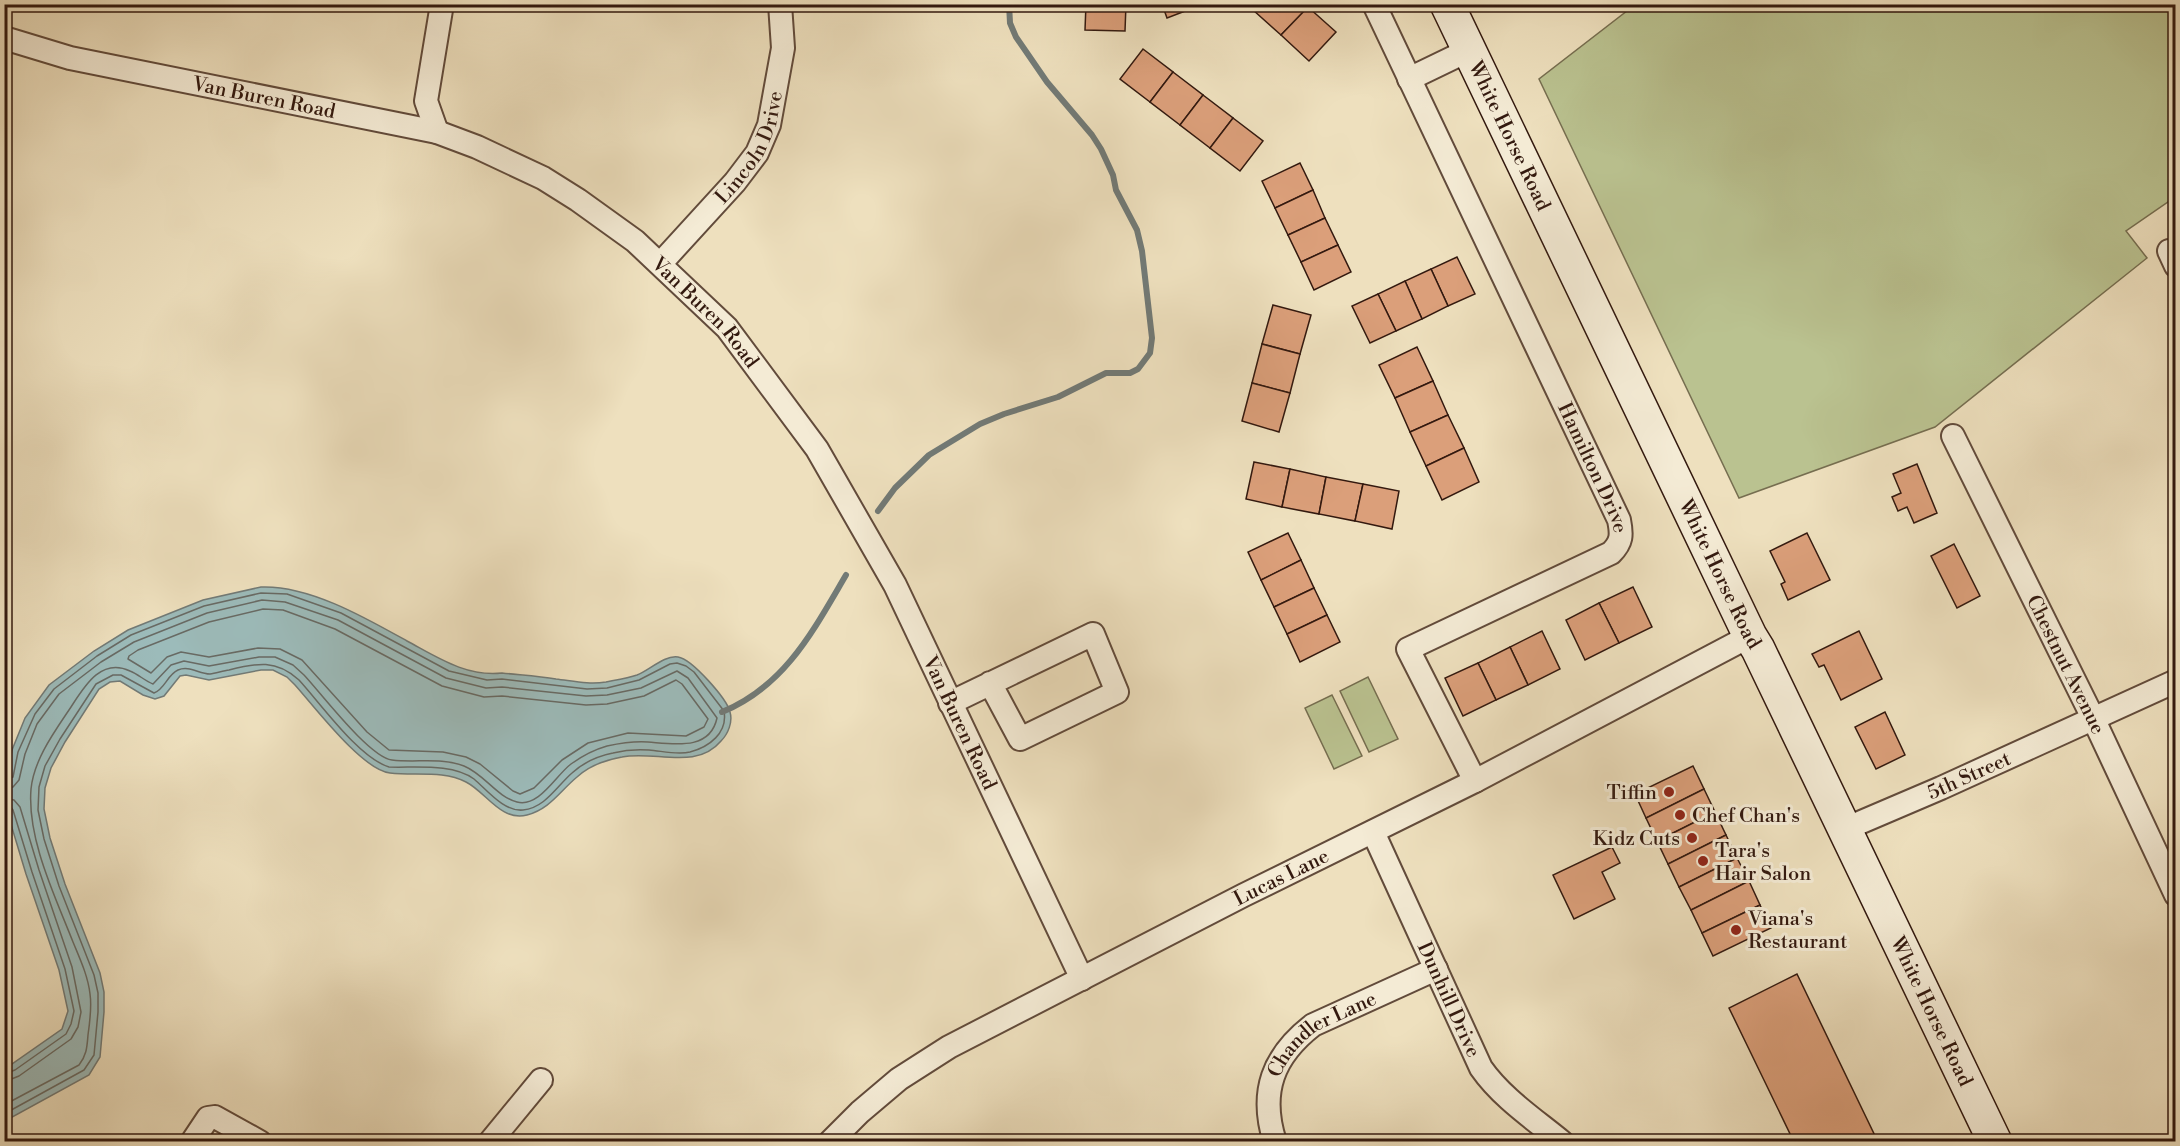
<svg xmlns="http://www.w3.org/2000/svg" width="2180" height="1146" viewBox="0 0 2180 1146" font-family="'Libre Bodoni',serif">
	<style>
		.green { fill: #bac290; stroke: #766e50; stroke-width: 1.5 }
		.water { fill: #9cbbba; stroke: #727a76; stroke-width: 1.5 }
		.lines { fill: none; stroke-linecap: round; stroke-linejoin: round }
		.shore { stroke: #686a64; stroke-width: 1.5 }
		.stream { stroke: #727a76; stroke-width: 6 }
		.building { fill: #db9f7a; stroke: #33190f; stroke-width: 1.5 }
		.minor-casing { stroke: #624b3b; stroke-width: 26 }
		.secondary-casing { stroke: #33190f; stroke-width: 36 }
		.minor { stroke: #f4ebd5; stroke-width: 22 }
		.secondary { stroke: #f4ebd5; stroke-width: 33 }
		.poi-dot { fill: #8f2418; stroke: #f4ebd5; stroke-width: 2 }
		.labels { text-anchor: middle; stroke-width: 6; stroke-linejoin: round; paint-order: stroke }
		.street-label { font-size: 20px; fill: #33190f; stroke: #f4ebd5 }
		.poi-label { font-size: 20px; fill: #33190f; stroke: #f4ebd5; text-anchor: start }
	</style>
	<rect width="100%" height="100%" fill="#eee0be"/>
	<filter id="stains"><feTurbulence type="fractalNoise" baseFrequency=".00333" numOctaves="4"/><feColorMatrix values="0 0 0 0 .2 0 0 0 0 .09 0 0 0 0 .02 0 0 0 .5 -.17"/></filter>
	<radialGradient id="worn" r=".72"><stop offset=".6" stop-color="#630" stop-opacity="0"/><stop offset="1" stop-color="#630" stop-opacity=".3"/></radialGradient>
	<!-- green -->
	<g class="green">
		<path d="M1636 4 2175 5V197L2126 231 2147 258 1935 427 1739 498 1539 79Z"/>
		<path d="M1368 677 1398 739 1369 752 1340 691Z"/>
		<path d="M1332 695 1362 756 1334 769 1305 708Z"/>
	</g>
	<!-- water -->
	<path class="water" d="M261 587C309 585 366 618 407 641 437 657 466 677 502 673 520 675 538 676 556 679 573 681 589 685 606 682 616 680 628 678 637 675 650 670 664 655 678 657 692 659 727 699 730 712 733 722 728 734 721 741 696 771 654 750 622 757 605 760 590 765 577 777 560 791 550 809 527 815 501 822 486 792 466 782 443 770 415 776 390 773 362 770 314 706 295 685L287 677 273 670H261L209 680 186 675 180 676 164 696 155 699 143 695 120 681 110 682 99 689 65 742 51 768 45 788 44 809 50 838 65 884 100 973 104 992V1012L100 1057 89 1075 5 1121V1069L62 1029 68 1011 59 970 26 874 6 808 9 765 12 750 25 718 49 685 94 651 128 630 203 600Z"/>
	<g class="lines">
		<!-- shore -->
		<g class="shore">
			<path d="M263 609 283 610 335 629 442 686 484 697 502 696 586 705 607 704 644 696 676 680 682 684 708 719 704 727 686 736 628 733 588 743 562 760 534 788 520 794 513 791 480 764 466 757 443 752 389 750 367 732 302 660 280 649 258 648 209 657 181 652 167 657 151 673 128 659 129 656 138 650 209 622Z"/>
			<path d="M4 781 13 777 18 752 35 714 54 689 97 656 131 635 204 606 261 593 287 594 341 613 449 671 487 680 502 679 587 689 607 688 639 680 670 664 677 663 686 666 694 672 724 711C728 733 709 747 690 752 677 755 662 751 649 750 636 749 625 750 613 753 598 756 584 762 572 773 557 786 545 808 523 810 504 812 487 790 474 779 452 763 415 768 389 767 359 758 321 704 299 680 276 659 257 663 229 670 223 671 216 673 210 674 199 674 189 665 178 670 167 675 165 689 154 693L121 675H113L96 684 60 739 45 766 39 787 38 810 44 839 59 886 94 975 98 993V1012L94 1055 84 1070 4 1114"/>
			<path d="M4 788 13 787 19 780 25 754 37 724 59 694 101 662 134 642 207 613 262 600 285 602 338 620 446 678 486 688 502 687 586 696 607 695 641 688 677 671 688 678 717 718C710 751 674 744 648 742 634 741 621 743 607 746 593 750 582 756 571 764 556 775 539 808 517 802 497 797 484 774 464 766 441 757 416 763 392 760 369 757 321 693 304 675L293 665 275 657H259L209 666 184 661 171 665 153 684C145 681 138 674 130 671 101 657 84 687 71 707 55 731 34 759 31 789 27 839 55 896 73 942 80 959 88 976 90 994 92 1007 90 1021 88 1035 87 1046 87 1055 79 1065L4 1105"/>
			<path d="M4 798 14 800 20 807 39 870 72 967 81 1012 78 1027 71 1039 19 1076 4 1082"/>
			<path d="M4 805 10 806 13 810 32 872 65 969 74 1011 71 1024 66 1034 15 1070 4 1074"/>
		</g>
		<!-- stream -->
		<g class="stream">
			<path d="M878 511 895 488 929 455 980 424 1004 414 1058 397 1106 373H1130L1138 369 1150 353 1152 338 1142 251 1137 230 1116 190 1113 175 1101 149 1092 135 1047 82 1016 37 1010 23 1009 4"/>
			<path d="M722 712C785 686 813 631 846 575"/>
		</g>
	</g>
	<!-- building -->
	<g class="building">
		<path d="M1086 4H1126L1125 31 1085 30Z"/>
		<path d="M1162 4H1201V5L1167 18Z"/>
		<path d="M1258 4H1306L1308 7 1281 35 1253 10Z"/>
		<path d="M1308 7 1336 32 1309 61 1281 35Z"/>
		<path d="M1143 49 1173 72 1150 102 1120 79Z"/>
		<path d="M1173 72 1203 95 1180 125 1150 102Z"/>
		<path d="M1203 95 1233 118 1210 148 1180 125Z"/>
		<path d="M1233 118 1263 141 1240 171 1210 148Z"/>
		<path d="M1300 163 1313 190 1275 208 1262 181Z"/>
		<path d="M1313 190 1325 218 1288 235 1275 208Z"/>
		<path d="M1325 218 1338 245 1301 262 1288 235Z"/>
		<path d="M1338 245 1351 272 1314 290 1301 262Z"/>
		<path d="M1457 257 1475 294 1448 306 1431 269Z"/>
		<path d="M1431 269 1448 306 1422 319 1405 281Z"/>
		<path d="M1405 281 1422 319 1396 331 1378 294Z"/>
		<path d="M1378 294 1396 331 1370 343 1352 306Z"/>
		<path d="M1273 305 1311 315 1300 354 1262 344Z"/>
		<path d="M1262 344 1300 354 1290 393 1252 383Z"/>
		<path d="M1417 347 1433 381 1395 398 1379 365Z"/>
		<path d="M1433 381 1448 415 1410 432 1395 398Z"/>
		<path d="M1252 383 1290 393 1279 432 1242 421Z"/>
		<path d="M1448 415 1464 448 1426 466 1410 432Z"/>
		<path d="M1464 448 1479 482 1442 500 1426 466Z"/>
		<path d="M1254 462 1290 469 1282 507 1246 499Z"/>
		<path d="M1917 464 1937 513 1914 523 1907 507 1898 511 1892 497 1901 493 1893 474Z"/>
		<path d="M1290 469 1326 477 1319 514 1282 507Z"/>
		<path d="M1326 477 1363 484 1355 521 1319 514Z"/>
		<path d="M1363 484 1399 491 1392 529 1355 521Z"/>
		<path d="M1288 533 1301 560 1261 580 1248 552Z"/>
		<path d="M1807 533 1830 580 1788 600 1781 584 1785 582 1770 551Z"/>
		<path d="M1954 544 1980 596 1957 608 1931 556Z"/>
		<path d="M1301 560 1314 588 1274 607 1261 580Z"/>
		<path d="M1633 587 1652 627 1619 643 1599 603Z"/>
		<path d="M1314 588 1327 615 1287 634 1274 607Z"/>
		<path d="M1599 603 1619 643 1585 660 1566 620Z"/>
		<path d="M1327 615 1340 642 1300 662 1287 634Z"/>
		<path d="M1542 631 1560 669 1528 685 1510 647Z"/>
		<path d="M1859 631 1882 679 1841 700 1824 665 1819 667 1812 654Z"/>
		<path d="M1510 647 1528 685 1496 700 1478 663Z"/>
		<path d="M1478 663 1496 700 1463 716 1445 678Z"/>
		<path d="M1885 712 1905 755 1876 769 1855 727Z"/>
		<path d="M1693 766 1704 789 1646 818 1635 794Z"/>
		<path d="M1704 789 1715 812 1657 841 1646 818Z"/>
		<path d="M1715 812 1726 835 1668 864 1657 841Z"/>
		<path d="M1726 835 1737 858 1679 887 1668 864Z"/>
		<path d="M1612 847 1620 863 1602 872 1615 899 1574 919 1553 875Z"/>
		<path d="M1737 858 1749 881 1691 910 1679 887Z"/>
		<path d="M1749 881 1760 905 1702 933 1691 910Z"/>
		<path d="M1760 905 1771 928 1713 956 1702 933Z"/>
		<path d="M1797 974 1878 1142H1794L1729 1008Z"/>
	</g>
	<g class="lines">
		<defs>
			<g id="minor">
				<path id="s1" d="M1374 4 1619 520C1622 535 1622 542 1611 553L1408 649 1475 781"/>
				<path id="s2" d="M4 38 70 58 437 132 477 147 543 178 578 200 635 241 727 328 817 449 895 585 1082 979"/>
				<path d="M1409 79 1469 50"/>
				<path d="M437 132 426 101 442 4"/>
				<path d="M2169 251 2176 266"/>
				<path id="s3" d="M661 263 735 182 757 153 769 125 783 48 780 4"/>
				<path id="s4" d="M1953 436 2093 718 2176 895"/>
				<path d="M950 703 1093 634 1117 692 1020 739 990 683"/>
				<path id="s5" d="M1845 829 1941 788 2176 681"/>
				<path id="s6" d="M1373 832 1481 1068C1502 1098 1534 1119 1562 1142"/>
				<path d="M192 1142 208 1118 215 1117 260 1142"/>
				<path d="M490 1142 541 1080"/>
				<path id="s7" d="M830 1142 860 1112 899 1079 949 1047 1244 895 1475 781 1750 636"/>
				<path id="s8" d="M1275 1142C1259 1092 1273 1056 1313 1025L1436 969"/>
			</g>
			<g id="secondary">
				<path id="s9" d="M1447 4 1750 636 1758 649 1995 1142"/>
			</g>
		</defs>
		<!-- minor casing -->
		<use href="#minor" class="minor-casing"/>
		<!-- secondary casing -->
		<use href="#secondary" class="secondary-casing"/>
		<!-- minor -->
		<use href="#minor" class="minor"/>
		<!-- secondary -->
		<use href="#secondary" class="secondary"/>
	</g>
	<!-- markers -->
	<g class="poi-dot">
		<circle cx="1669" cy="792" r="6"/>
		<circle cx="1680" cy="815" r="6"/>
		<circle cx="1692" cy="838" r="6"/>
		<circle cx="1703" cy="861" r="6"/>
		<circle cx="1736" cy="930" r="6"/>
	</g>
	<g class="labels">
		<!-- street labels -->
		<g class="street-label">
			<text dy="7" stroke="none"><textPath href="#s2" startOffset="267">Van Buren Road</textPath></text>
			<text dy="7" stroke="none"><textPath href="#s9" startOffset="146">White Horse Road</textPath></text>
			<text dy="7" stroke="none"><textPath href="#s3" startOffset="148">Lincoln Drive</textPath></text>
			<text dy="7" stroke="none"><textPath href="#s2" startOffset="771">Van Buren Road</textPath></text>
			<text dy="7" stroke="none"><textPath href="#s1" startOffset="513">Hamilton Drive</textPath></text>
			<text dy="7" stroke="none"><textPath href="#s9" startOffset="632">White Horse Road</textPath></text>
			<text dy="7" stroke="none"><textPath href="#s4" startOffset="255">Chestnut Avenue</textPath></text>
			<text dy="7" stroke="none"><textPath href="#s2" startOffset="1257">Van Buren Road</textPath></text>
			<text dy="7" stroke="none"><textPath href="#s5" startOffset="135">5th Street</textPath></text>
			<text dy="7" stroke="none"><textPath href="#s7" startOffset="526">Lucas Lane</textPath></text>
			<text dy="7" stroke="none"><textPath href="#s6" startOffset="184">Dunhill Drive</textPath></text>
			<text dy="7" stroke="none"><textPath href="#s9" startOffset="1118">White Horse Road</textPath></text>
			<text dy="7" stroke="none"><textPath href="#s8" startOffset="134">Chandler Lane</textPath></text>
		</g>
		<!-- poi labels -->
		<g class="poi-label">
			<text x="1657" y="799" text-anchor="end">Tiffin</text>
			<text x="1692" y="822">Chef Chan's</text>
			<text x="1680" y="845" text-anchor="end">Kidz Cuts</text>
			<text x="1715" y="857">Tara's<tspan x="1715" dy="23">Hair Salon</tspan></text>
			<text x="1748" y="925">Viana's<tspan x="1748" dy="23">Restaurant</tspan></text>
		</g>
	</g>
	<!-- margin -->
	<rect width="2180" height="1146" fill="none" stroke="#eee0be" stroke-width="24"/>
	<rect x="6" y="6" width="2168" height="1134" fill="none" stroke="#33190f" stroke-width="3"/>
	<rect x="12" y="12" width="2156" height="1122" fill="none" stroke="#33190f" stroke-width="1.5"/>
	<rect width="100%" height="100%" filter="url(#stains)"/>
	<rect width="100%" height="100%" fill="url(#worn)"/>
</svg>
